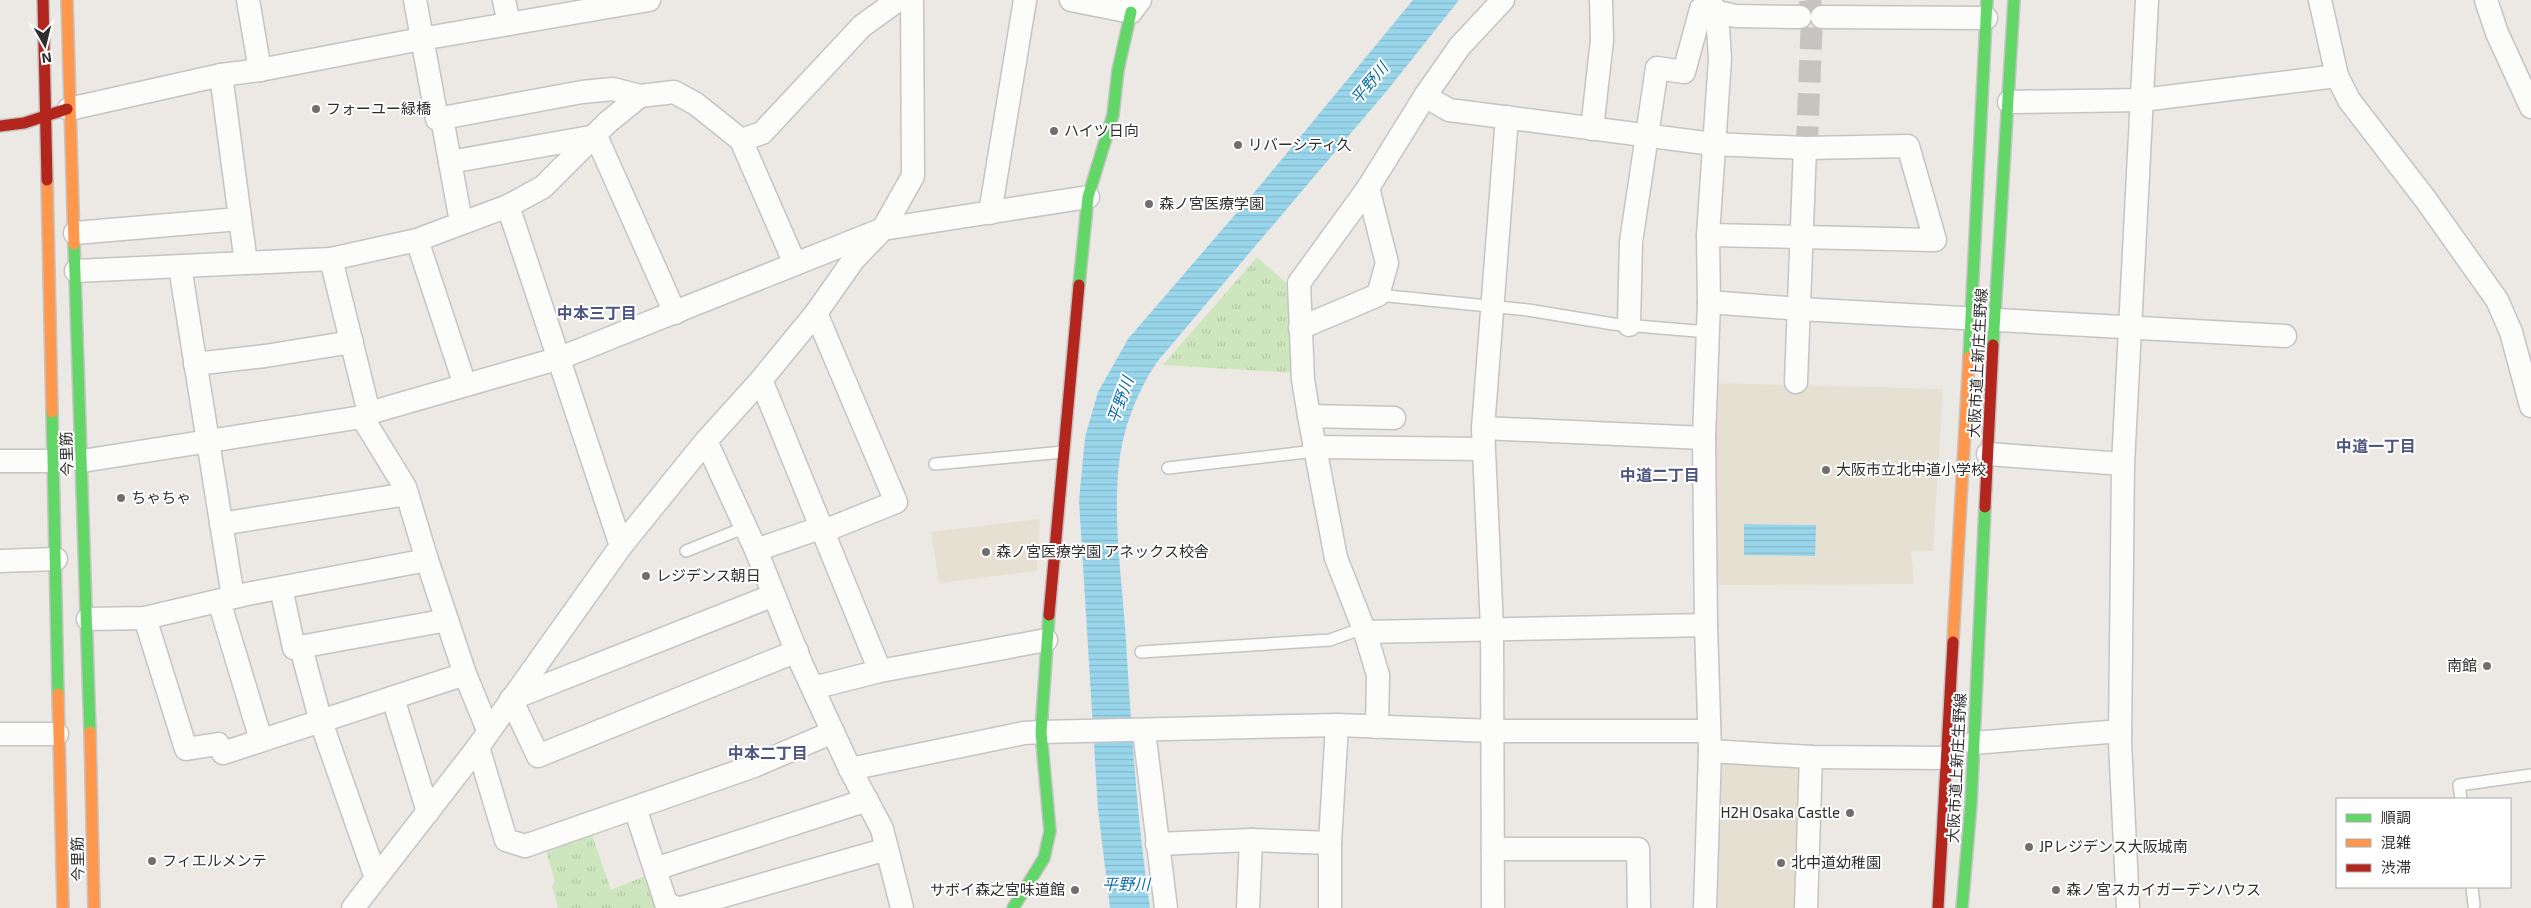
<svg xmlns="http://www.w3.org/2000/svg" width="2531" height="908" viewBox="0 0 2531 908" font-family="'Exo 2','Noto Sans JP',sans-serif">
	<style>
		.education { fill: #e6e0d3 }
		.park { fill: url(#park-tufts) }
		.water { fill: url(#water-rules) }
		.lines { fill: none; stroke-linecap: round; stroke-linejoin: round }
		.street-tunnel { stroke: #c6c3c0; stroke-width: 22; stroke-dasharray: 22 11; stroke-linecap: butt }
		.lane-casing { stroke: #c5c4c5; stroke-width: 14 }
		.street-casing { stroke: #c5c4c5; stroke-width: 25 }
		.fast-casing { stroke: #c5c4c5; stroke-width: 14 }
		.slow-casing { stroke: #c5c4c5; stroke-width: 14 }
		.jam-casing { stroke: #c5c4c5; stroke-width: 14 }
		.lane { stroke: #fcfcfb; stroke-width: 11 }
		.street { stroke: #fcfcfb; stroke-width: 22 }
		.fast { stroke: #63d668; stroke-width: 11 }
		.slow { stroke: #ff974d; stroke-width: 11 }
		.jam { stroke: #b3261e; stroke-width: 11 }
		.poi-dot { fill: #706f6e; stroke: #fff; stroke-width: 2 }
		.labels { text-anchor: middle; stroke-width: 4; stroke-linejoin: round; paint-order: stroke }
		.poi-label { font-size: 15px; fill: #2e2e2e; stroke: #fff; text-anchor: start }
		.street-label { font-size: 15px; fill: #2e2e2e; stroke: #fff }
		.water-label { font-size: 16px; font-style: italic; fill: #0d6fa3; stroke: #fff }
		.neighbourhood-label { font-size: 16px; font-weight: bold; fill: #4d5680; stroke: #fff }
	</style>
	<defs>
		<pattern id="park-tufts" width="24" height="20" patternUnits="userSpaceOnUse" patternTransform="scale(1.25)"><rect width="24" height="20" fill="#cee6be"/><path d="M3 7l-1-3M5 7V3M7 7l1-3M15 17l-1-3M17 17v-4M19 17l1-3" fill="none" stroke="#b1c6a4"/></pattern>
		<pattern id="water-rules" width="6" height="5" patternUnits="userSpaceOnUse" patternTransform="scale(1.25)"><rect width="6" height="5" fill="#99d6ec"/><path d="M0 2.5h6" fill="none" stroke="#84b8cb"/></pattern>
	</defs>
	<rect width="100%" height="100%" fill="#ece8e4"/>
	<!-- education -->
	<g class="education">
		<path d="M1715 383 1943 389 1933 551H1911L1914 584 1710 585Z"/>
		<path d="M1040 519 1037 571 939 583 931 532Z"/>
		<path d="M1714 763 1802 764 1799 908H1711Z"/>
	</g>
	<!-- park -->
	<g class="park">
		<path d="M1257 257 1290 286 1295 373 1163 365Z"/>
		<path d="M592 835 611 890 652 873 664 908H558L552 886 555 881 545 848Z"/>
	</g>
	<!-- water -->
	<g class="water">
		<path d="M1413 0H1459L1390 87 1157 362C1137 392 1123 428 1119 464 1113 517 1121 573 1125 626 1131 720 1136 814 1150 908H1110L1098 809 1079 501 1085 437 1098 392 1128 339 1258 188Z"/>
		<path d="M1744 524 1816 525 1815 556 1744 555Z"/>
	</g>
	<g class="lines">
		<!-- street-tunnel -->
		<path class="street-tunnel" d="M1805 148 1807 142 1812 17 1810 0"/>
		<defs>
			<g id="lane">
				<path d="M1378 295 1528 310 1613 324 1708 332"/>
				<path d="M935 464 1063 452"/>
				<path d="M1168 468 1315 451"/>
				<path d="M686 551 746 527"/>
				<path d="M1141 652 1330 640 1363 628"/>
				<path d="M2461 799 2459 785 2531 775"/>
				<path d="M2472 887 2474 905"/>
			</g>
			<g id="street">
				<path d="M248 0 260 70"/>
				<path d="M415 0 437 119 582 92 613 89 640 96 674 92 696 104 741 140 762 133 862 26 898 0"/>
				<path d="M504 0 509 24"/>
				<path d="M1071 0 1131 12 1140 0"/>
				<path d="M2320 0 2337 76 2349 100 2426 200 2497 300 2511 332 2531 406"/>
				<path d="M2486 0 2497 33 2531 107"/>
				<path d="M1717 12 1736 16 1800 17"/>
				<path d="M1822 17 1986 18"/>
				<path d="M221 75 246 263"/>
				<path d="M1425 96 1449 110 1713 144 1805 148 1908 146 1935 240 1708 235"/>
				<path d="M2009 102 2142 100 2337 76"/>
				<path d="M69 109 221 75 260 70 421 39 649 0"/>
				<path d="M442 118 461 222"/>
				<path d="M1592 129 1602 40 1601 0"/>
				<path d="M741 140 795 264"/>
				<path d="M450 162 596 136 675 313"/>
				<path d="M508 206 621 546"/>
				<path d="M990 213 1025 0"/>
				<path d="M75 233 239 219"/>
				<path d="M417 240 465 385"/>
				<path d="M331 259 369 413"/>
				<path d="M180 267 233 597"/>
				<path d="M76 271 331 259 417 240 508 206 543 187 608 122 640 96"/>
				<path d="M1709 302 1800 309 2285 336"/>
				<path d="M816 313 896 502 824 531"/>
				<path d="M1629 325 1631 242 1657 68 1684 72 1701 9 1711 4"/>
				<path d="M1300 328 1378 295 1387 263 1368 188"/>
				<path d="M195 364 265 356 352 342"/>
				<path d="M761 380 880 671"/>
				<path d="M1796 382 1805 148"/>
				<path d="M1309 416 1394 418"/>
				<path d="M362 417 405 487 427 560 465 674 488 730"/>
				<path d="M1483 428 1704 438"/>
				<path d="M706 441 756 550 801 663 850 769 882 829 902 908"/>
				<path d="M1314 447 1483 449"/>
				<path d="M1988 454 2123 464"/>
				<path d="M0 461H54"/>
				<path d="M82 461 362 417 369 413 560 358 883 229 1088 197"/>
				<path d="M221 524 407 494"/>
				<path d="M756 550 823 527"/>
				<path d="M0 561 56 559"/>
				<path d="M281 588 294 648 447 620"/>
				<path d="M774 595 511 699 538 756 797 651"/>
				<path d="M219 601 261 740"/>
				<path d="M145 618 186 749 218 744 223 753 465 674"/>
				<path d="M88 619 145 618 247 594 427 560"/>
				<path d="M1365 632 1706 625"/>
				<path d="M301 648 321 722 376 878"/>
				<path d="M813 688 880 671 1046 640"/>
				<path d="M393 698 428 812"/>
				<path d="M1377 727 1378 675 1365 632 1336 558 1309 416 1303 380 1299 283 1368 188 1425 96 1460 46 1503 0"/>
				<path d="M1144 731 1166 908"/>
				<path d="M0 734H57"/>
				<path d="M1974 743 2120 731"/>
				<path d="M478 747 506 840 525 846 754 766 833 732"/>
				<path d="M1710 751 1811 757 1947 758"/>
				<path d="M850 769 1024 733 1041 732 1337 725 1493 731H1709"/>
				<path d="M635 808 666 903 677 908"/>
				<path d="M1157 844 1251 840 1330 843"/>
				<path d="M1493 849H1638L1639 908"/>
				<path d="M655 869 867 800"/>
				<path d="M353 908 478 747 621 546 706 441 761 380 816 313 854 259 883 229 913 176 912 0"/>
				<path d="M681 908 887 849"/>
				<path d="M1248 908 1251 840"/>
				<path d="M1330 908V843L1337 725"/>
				<path d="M1493 908 1492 628 1483 428 1507 117"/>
				<path d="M1705 908 1710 751 1706 625 1704 438 1709 302 1708 235 1720 59 1717 12 1711 4V0"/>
				<path d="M1806 908 1811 757"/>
				<path d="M2128 908 2120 742 2123 464 2147 0"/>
			</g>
			<g id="fast">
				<path d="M74 244 90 732"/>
				<path d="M1079 285 1088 197 1113 115 1118 70 1131 12"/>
				<path d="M1993 345 2014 0"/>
				<path d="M1969 357 1987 0"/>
				<path d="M52 412 58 694"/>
				<path d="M1013 908 1044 858 1050 831 1041 732 1049 615"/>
				<path d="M1962 908 1971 804 1985 507"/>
			</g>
			<g id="slow">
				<path d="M67 0 74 244"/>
				<path d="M47 180 52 412"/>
				<path d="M1953 642 1969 357"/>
				<path d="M58 694 63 908"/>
				<path d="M90 732 94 908"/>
			</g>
			<g id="jam">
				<path d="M43 0 47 180"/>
				<path d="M0 126 24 123 67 109"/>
				<path d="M1985 507 1993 345"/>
				<path d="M1049 615 1079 285"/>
				<path d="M1938 908 1953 642"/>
			</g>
		</defs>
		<!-- lane casing -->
		<use href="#lane" class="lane-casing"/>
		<!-- street casing -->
		<use href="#street" class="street-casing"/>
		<!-- fast casing -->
		<use href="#fast" class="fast-casing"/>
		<!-- slow casing -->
		<use href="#slow" class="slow-casing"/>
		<!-- jam casing -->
		<use href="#jam" class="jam-casing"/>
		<!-- lane -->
		<use href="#lane" class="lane"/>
		<!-- street -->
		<use href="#street" class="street"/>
		<!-- fast -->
		<use href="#fast" class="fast"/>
		<!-- slow -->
		<use href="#slow" class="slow"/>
		<!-- jam -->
		<use href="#jam" class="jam"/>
	</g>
	<!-- markers -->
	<g class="poi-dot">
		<circle cx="316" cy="109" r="5"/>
		<circle cx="1054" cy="131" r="5"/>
		<circle cx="1238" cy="145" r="5"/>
		<circle cx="1149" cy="204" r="5"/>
		<circle cx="1826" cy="470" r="5"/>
		<circle cx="121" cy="498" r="5"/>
		<circle cx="986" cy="552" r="5"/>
		<circle cx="646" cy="576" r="5"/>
		<circle cx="2487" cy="666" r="5"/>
		<circle cx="1850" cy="813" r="5"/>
		<circle cx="2029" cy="847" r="5"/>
		<circle cx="152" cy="861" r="5"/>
		<circle cx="1781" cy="863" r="5"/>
		<circle cx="1075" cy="890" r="5"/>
		<circle cx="2056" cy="890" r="5"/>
	</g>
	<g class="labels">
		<!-- poi labels -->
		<g class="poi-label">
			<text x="326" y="114">フォーユー緑橋</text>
			<text x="1064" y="136">ハイツ日向</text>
			<text x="1248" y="150">リバーシティ久</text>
			<text x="1159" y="209">森ノ宮医療学園</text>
			<text x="1836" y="475">大阪市立北中道小学校</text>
			<text x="131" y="503">ちゃちゃ</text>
			<text x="996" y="557">森ノ宮医療学園 アネックス校舎</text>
			<text x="656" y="581">レジデンス朝日</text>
			<text x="2477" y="671" text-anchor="end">南館</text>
			<text x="1840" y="818" text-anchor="end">H2H Osaka Castle</text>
			<text x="2039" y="852">JPレジデンス大阪城南</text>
			<text x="162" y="866">フィエルメンテ</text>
			<text x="1791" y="868">北中道幼稚園</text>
			<text x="1065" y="895" text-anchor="end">サボイ森之宮味道館</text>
			<text x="2066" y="895">森ノ宮スカイガーデンハウス</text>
		</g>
		<!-- street labels -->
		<g class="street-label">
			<text transform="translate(1978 363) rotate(-87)" y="5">大阪市道上新庄生野線</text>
			<text transform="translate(67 454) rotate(-92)" y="5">今里筋</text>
			<text transform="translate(1957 768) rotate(-87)" y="5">大阪市道上新庄生野線</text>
			<text transform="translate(78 859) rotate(-91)" y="5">今里筋</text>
		</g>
		<!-- water labels -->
		<g class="water-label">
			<text transform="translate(1369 83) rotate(-50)" y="6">平野川</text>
			<text transform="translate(1120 400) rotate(-70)" y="6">平野川</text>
			<text x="1126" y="890">平野川</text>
		</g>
		<!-- neighbourhood labels -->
		<g class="neighbourhood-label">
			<text x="597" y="319">中本三丁目</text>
			<text x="2376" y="452">中道一丁目</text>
			<text x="1660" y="481">中道二丁目</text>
			<text x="768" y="759">中本二丁目</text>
		</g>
	</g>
	<!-- legend -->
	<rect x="2336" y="798" width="175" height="90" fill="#ffffff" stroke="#ababab"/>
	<rect x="2346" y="814" width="25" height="8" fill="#63d668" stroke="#ababab"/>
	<text x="2381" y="823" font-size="15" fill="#2e2e2e">順調</text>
	<rect x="2346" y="839" width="25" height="8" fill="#ff974d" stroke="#ababab"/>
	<text x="2381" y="848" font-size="15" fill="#2e2e2e">混雑</text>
	<rect x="2346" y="864" width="25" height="8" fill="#b3261e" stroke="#ababab"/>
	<text x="2381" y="873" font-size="15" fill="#2e2e2e">渋滞</text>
	<!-- north arrow -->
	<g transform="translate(45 45) rotate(172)" stroke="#ffffff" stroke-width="4" paint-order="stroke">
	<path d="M0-4L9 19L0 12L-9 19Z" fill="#2e2e2e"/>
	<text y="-8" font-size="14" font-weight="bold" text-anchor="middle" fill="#2e2e2e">N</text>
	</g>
</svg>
